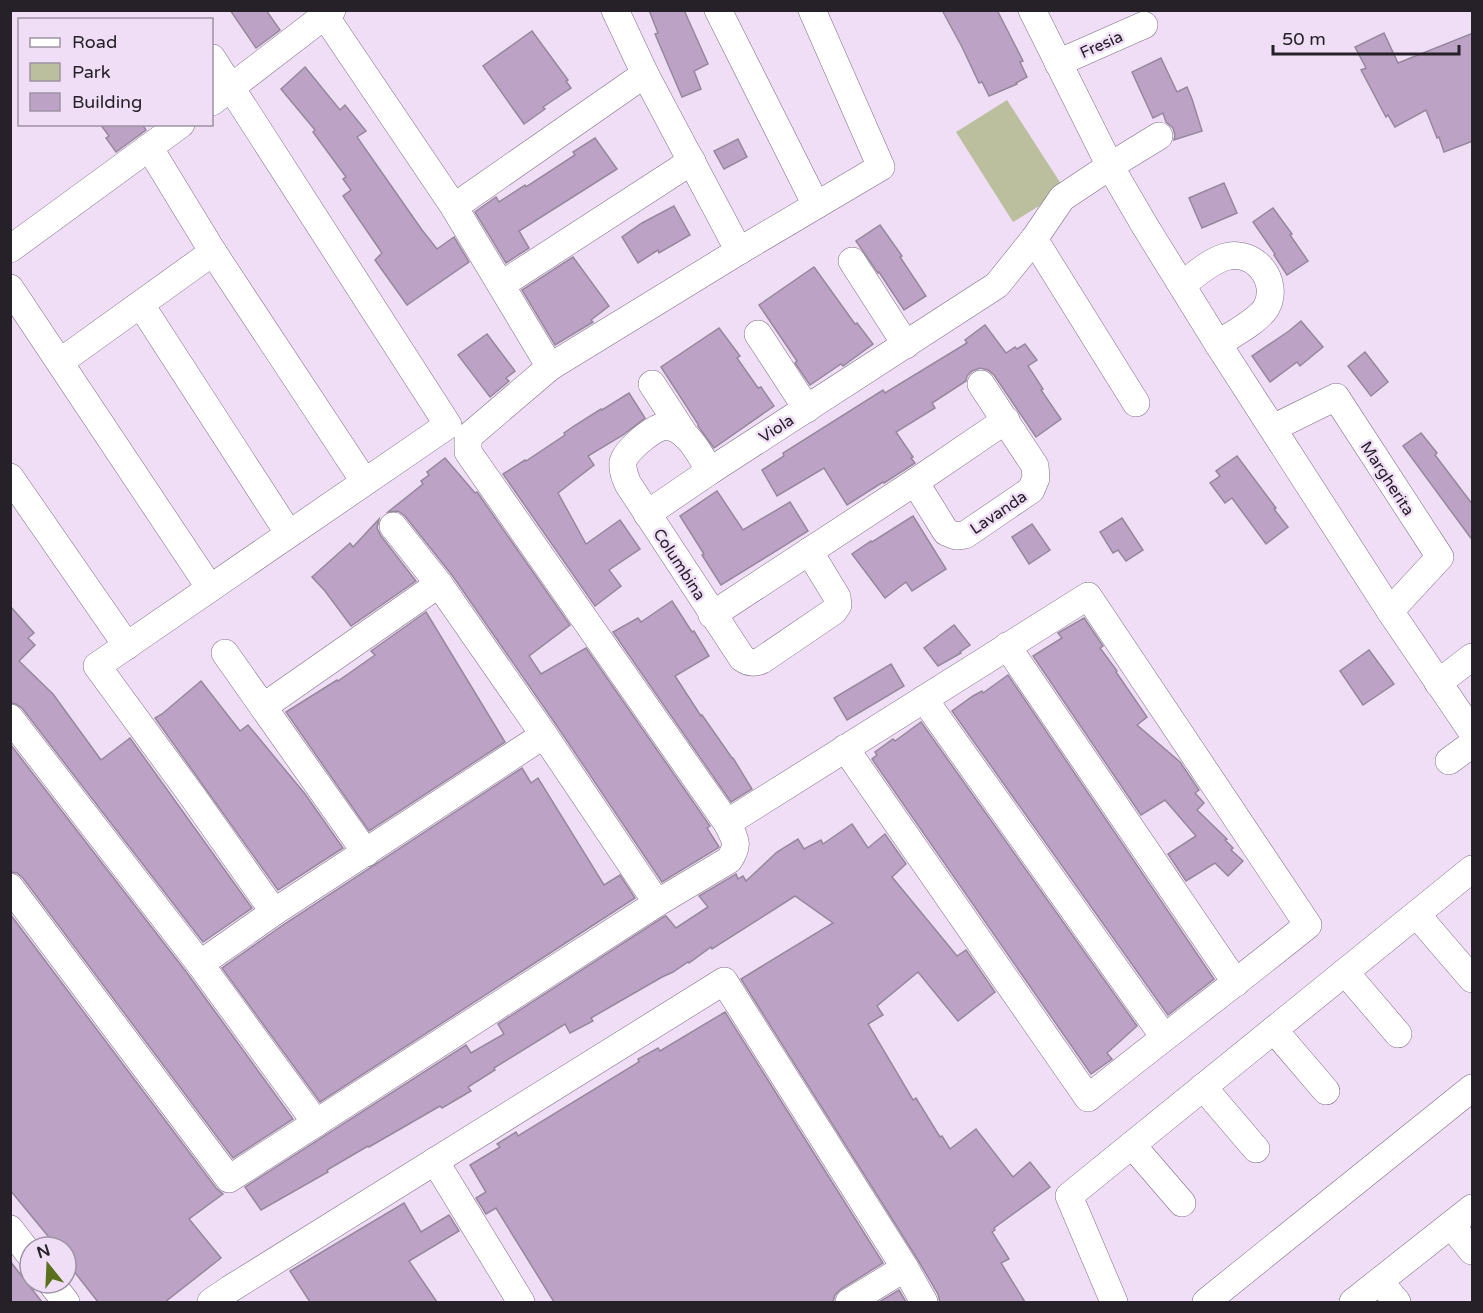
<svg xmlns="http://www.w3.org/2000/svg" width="1483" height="1313" viewBox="0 0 1483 1313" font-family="'Varela Round',sans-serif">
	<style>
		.green { fill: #bbbf9d }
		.building { fill: #bca3c6; stroke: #97879d; stroke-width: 1.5 }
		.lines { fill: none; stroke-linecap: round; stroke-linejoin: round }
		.minor-casing { stroke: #7e6e83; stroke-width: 28 }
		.minor { stroke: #fff; stroke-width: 27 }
		.labels { text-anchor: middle; stroke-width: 5; stroke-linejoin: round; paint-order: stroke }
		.street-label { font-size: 16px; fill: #262029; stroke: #efdef6 }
	</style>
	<rect width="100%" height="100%" fill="#efdef6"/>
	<!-- green -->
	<path class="green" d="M1007 100 1065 190 1013 222 956 132Z"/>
	<!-- building -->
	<g class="building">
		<path d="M230 10H266L280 30 256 48Z"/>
		<path d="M649 10H684L708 64 694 71 701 89 682 97 655 34 658 33Z"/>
		<path d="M942 10H997L1023 61 1020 62 1027 77 1016 83 1017 84 989 96 982 82 979 83 962 47Z"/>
		<path d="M532 31 568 80 566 81 571 88 543 107 545 109 524 124 483 66Z"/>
		<path d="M1384 33 1398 63 1473 33V141L1444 152 1439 137 1437 138 1426 110 1395 127 1388 115 1386 117 1361 70 1366 68 1355 47Z"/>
		<path d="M1161 58 1177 92 1187 87 1192 99 1202 131 1174 140 1175 135 1173 128 1166 122 1163 113 1153 118 1132 72Z"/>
		<path d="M305 67 340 110 345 105 366 131 357 137 422 230 437 249 454 237 469 262 407 305 375 260 382 253 343 196 351 190 343 179 346 177 313 132 315 130 281 89Z"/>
		<path d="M100 124H142L146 130 116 152 106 138 109 136Z"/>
		<path d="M595 138 617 169 519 231 529 248 506 263 475 212 496 197 499 202 525 185 526 187 575 155 573 152Z"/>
		<path d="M738 139 747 157 724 169 714 151Z"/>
		<path d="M1224 183 1237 213 1202 228 1189 198Z"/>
		<path d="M674 206 690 235 659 253 658 250 638 263 622 237 642 223Z"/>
		<path d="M1273 208 1292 234 1290 235 1308 261 1287 275 1274 255 1275 254 1253 222Z"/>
		<path d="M880 225 902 256 900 257 926 296 904 310 879 272 878 273 856 241Z"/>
		<path d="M573 257 609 306 591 320 593 322 555 345 522 290Z"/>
		<path d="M814 267 855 324 857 323 873 344 843 366 841 364 810 385 795 363 797 361 759 305Z"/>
		<path d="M1301 321 1323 347 1300 366 1297 362 1270 382 1252 356 1289 331Z"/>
		<path d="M985 325 1006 353 1015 347 1017 349 1025 344 1037 360 1028 366 1043 389 1041 390 1061 419 1036 437 994 375 988 370 980 368 972 371 967 376 966 381 932 403 935 408 896 432 913 457 911 458 915 463 884 483 883 482 847 505 824 468 777 496 762 470 784 456 783 453 883 390 885 393 967 343 965 340Z"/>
		<path d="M719 328 740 356 737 358 758 388 761 387 774 406 714 448 698 426V424L661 367Z"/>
		<path d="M487 334 515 371 506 378 509 381 490 397 458 355Z"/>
		<path d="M1365 352 1388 382 1371 396 1348 366Z"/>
		<path d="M629 393 645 418 623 435 588 456 594 465 558 493 586 544 620 520 640 549 609 570 621 586 595 606 503 474 525 460 526 461 565 435 564 433 574 426 601 409 602 410Z"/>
		<path d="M1421 433 1437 453 1435 455 1473 505V541L1403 446Z"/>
		<path d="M1237 456 1276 508 1274 509 1288 527 1266 544 1232 498 1225 503 1210 483 1220 476 1216 471Z"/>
		<path d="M445 458 475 493 477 492 570 625 529 656 541 674 586 648 710 826 707 828 719 847 718 848 662 882 557 726 452 575 405 516 398 511 388 512 423 484 421 481 429 475 427 472Z"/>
		<path d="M717 491 743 530 790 502 808 531 721 585 702 555 704 554 680 516Z"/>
		<path d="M913 516 946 569 912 591 906 582 885 598 852 554 871 541 872 542Z"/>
		<path d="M1122 518 1143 550 1126 561 1118 550 1113 553 1100 532Z"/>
		<path d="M379 519 377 528 381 536 416 581 351 626 325 591 312 577 350 543 353 547Z"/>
		<path d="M1032 524 1050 550 1029 564 1012 537Z"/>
		<path d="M672 601 692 632 694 631 709 656 675 676 701 716 702 715 732 758H733L752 789 731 802 613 632 638 618 641 622Z"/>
		<path d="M10 606 34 633 28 638 35 645 19 661 53 694 101 760 130 738 252 908 203 942 22 708 16 704 10 703Z"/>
		<path d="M426 612 505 742 369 831 286 712 337 680 338 681 375 655 371 651Z"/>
		<path d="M1084 618 1103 646 1100 648 1117 671 1116 672 1147 717 1137 725 1180 762 1199 790 1195 793 1204 803 1197 810 1227 839 1225 840 1233 848 1231 850 1243 861 1228 876 1215 863 1186 881 1168 854 1196 836 1165 800 1141 815 1033 656 1062 638 1058 633Z"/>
		<path d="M954 625 970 645 960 652 961 653 938 666 924 648Z"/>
		<path d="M1369 650 1394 684 1363 705 1340 671Z"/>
		<path d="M891 664 904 686 847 720 834 698Z"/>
		<path d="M1008 675 1214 979 1168 1015 952 711 973 696 982 691 983 693Z"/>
		<path d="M201 681 240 731 248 725 305 794 343 848 278 890 155 718 162 714Z"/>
		<path d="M921 722 1137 1026 1107 1053 1112 1059 1091 1074 872 759 877 755 875 752 893 739 895 741Z"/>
		<path d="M10 744 187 973 293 1119 233 1158 23 878 17 873 10 872Z"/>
		<path d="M522 768 531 783 538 778 604 885 620 875 635 898 320 1102 222 968 283 925Z"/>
		<path d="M852 824 868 848 885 834 906 864 892 877 957 956 966 950 995 992 958 1021 918 972 877 1006 883 1015 868 1024 913 1100 916 1098 940 1137 942 1136 950 1149 976 1129 1013 1177 1030 1162 1050 1187 994 1228 995 1230 992 1232 1009 1259 1001 1263 1025 1302H940L938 1294 918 1260 741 979 833 923 795 896 712 949 711 947 689 963 688 962 673 972 662 977 591 1018 593 1021 570 1033 565 1024 494 1068 495 1070 468 1087 471 1091 442 1108 440 1106 369 1147 368 1146 327 1170 328 1172 261 1210 245 1187 466 1045 471 1053 504 1034 498 1024 665 916H666L676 928 708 907 699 896 736 874 738 879 743 876 746 881 777 852 798 839 804 849 821 840 823 844Z"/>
		<path d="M10 914 216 1188 223 1194 189 1219 221 1258 165 1302H98L66 1261V1247H57L10 1190Z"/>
		<path d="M725 1012 883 1263 841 1289 835 1295 833 1302H554L496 1208 486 1214 476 1198 486 1192 470 1165 500 1147 497 1144 516 1132 518 1136 639 1062 638 1059 658 1048 660 1051Z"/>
		<path d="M404 1203 421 1232 449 1215 459 1231 409 1261 437 1302H310L290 1271Z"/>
		<path d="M10 1261 42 1302H10Z"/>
		<path d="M899 1290 906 1302H879Z"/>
	</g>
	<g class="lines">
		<defs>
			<g id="minor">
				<path d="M321 10 454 207 550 367 739 251 881 167 812 10"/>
				<path d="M615 10 645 74 739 251"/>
				<path d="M718 10 816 205"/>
				<path d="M1032 10 1110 166 1145 226 1218 344 1390 611 1472 732"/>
				<path d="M212 58 448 425 97 666 193 797 274 912"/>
				<path d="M1058 63 1144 25"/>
				<path d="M212 102 332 10"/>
				<path d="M149 147 213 252 364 481"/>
				<path d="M454 207 645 74"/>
				<path d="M1034 239 1136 403"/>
				<path d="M10 249 181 124"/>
				<path d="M852 261 906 345"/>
				<path d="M501 285 692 161"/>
				<path d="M1182 285C1195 275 1209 262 1225 257 1254 248 1281 281 1266 308 1258 321 1231 335 1218 344"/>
				<path d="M10 288 210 588"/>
				<path d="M141 305 289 534"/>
				<path d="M758 334 807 409"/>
				<path d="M60 362 213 252"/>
				<path d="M652 384 685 435"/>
				<path d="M1273 428 1336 397 1440 557 1390 611"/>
				<path d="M710 471C701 457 691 435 674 428 671 427 664 426 661 427 650 431 626 450 623 462 622 470 625 477 628 484L742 658C749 663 754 664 762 660L834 611 838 605 837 597 809 551"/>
				<path d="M10 477 127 646"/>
				<path d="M915 482 946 532 956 536 965 535 1031 490 1036 478 1035 466 981 384"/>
				<path d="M647 514 710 471 997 285 1034 239 1062 198 1110 166 1159 136"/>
				<path d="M393 526 439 584 544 735 657 903"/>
				<path d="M712 615 915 482 1006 420"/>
				<path d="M1007 646 1236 983"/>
				<path d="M225 653 366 853"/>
				<path d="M1438 683 1472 657"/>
				<path d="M924 699 1164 1037"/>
				<path d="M263 707 439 584"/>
				<path d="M10 718 200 964 316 1123"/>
				<path d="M1449 761 1472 744"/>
				<path d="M727 823 1088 596 1308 925C1235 984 1160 1040 1088 1098L845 748"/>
				<path d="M10 887 229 1179 657 903 729 860C740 844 735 839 727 823L468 452V437L550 367"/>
				<path d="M1417 915 1472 979"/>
				<path d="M200 964 274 912 544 735"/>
				<path d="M1345 972 1398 1034"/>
				<path d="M1274 1030 1326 1091"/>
				<path d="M1203 1087 1256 1149"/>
				<path d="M1132 1145 1182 1203"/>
				<path d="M435 1161 521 1302"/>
				<path d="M1451 1225 1472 1251"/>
				<path d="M10 1229 30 1255"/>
				<path d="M1380 1282 1397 1302"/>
				<path d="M51 1283 66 1302"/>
				<path d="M211 1302 230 1289 724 981 905 1268 924 1302"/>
				<path d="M849 1302 905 1268"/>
				<path d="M1114 1302 1069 1196 1472 869"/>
				<path d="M1206 1302 1472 1088"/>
				<path d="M1353 1302 1472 1208"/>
			</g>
		</defs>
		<!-- minor casing -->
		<use href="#minor" class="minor-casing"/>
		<!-- minor -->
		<use href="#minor" class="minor"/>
	</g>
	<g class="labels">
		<!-- street labels -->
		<g class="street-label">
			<text transform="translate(1101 44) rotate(-24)" y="6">Fresia</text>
			<text transform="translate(776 428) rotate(-33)" y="6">Viola</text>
			<text transform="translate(1388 478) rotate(57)" y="6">Margherita</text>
			<text transform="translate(998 512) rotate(-34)" y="6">Lavanda</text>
			<text transform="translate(680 564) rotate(57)" y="6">Columbina</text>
		</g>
	</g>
	<!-- border -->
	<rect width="1483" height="1313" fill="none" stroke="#262029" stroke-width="24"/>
	<!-- legend -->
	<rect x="18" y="18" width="195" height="108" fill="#efdef6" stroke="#9f92a4" stroke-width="1.5"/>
	<rect x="30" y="38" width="30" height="9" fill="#ffffff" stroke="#9f92a4" stroke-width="1.5"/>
	<text x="72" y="48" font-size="18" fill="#262029">Road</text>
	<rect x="30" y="63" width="30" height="18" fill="#bbbf9d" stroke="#9f92a4" stroke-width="1.5"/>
	<text x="72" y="78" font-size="18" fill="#262029">Park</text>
	<rect x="30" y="93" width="30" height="18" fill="#bca3c6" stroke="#9f92a4" stroke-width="1.5"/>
	<text x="72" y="108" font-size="18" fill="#262029">Building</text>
	<!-- north arrow -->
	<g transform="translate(48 1265) rotate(342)"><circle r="28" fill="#efdef6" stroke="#9f92a4" stroke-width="1.5"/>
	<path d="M0-4.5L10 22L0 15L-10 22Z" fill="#5b6f1d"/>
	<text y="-9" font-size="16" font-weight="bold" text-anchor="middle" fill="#262029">N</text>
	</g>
	<!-- scale -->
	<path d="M1273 45v9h186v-9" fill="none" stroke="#262029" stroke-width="3"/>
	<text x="1282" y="45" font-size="18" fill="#262029" stroke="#efdef6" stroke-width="4.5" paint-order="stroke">50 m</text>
</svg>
